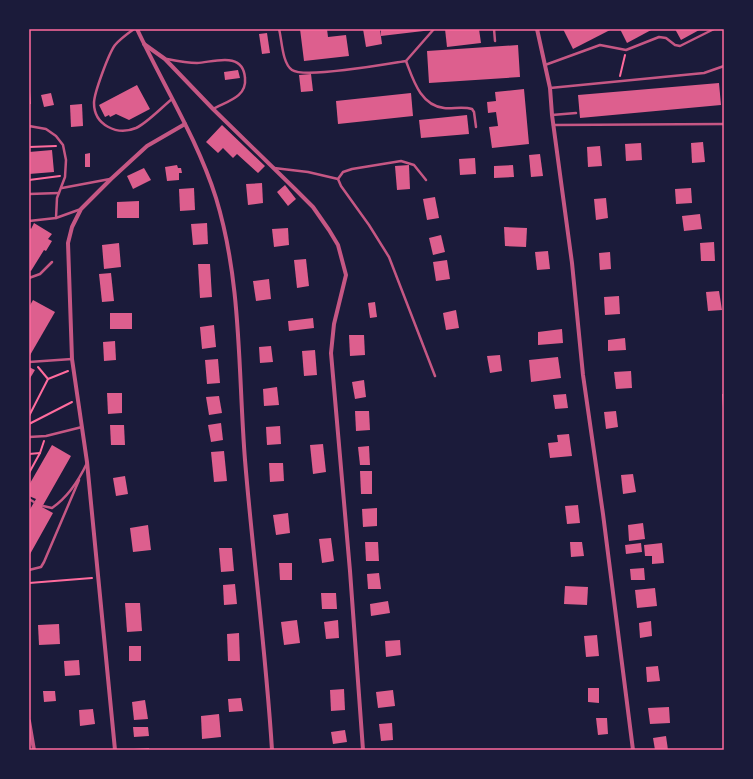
<svg xmlns="http://www.w3.org/2000/svg" width="753" height="779" viewBox="0 0 753 779" font-family="'Roboto Condensed',sans-serif">
	<style>
		.building { fill: #dd5f8e }
		.lines { fill: none; stroke-linecap: round; stroke-linejoin: round }
		.path { stroke: #ff6b9d; stroke-width: 2 }
		.service { stroke: #c65784; stroke-width: 2.5 }
		.minor { stroke: #c65784; stroke-width: 4 }
		.neatline { fill: none; stroke: #ff6b9d; stroke-width: 1.5 }
	</style>
	<rect width="100%" height="100%" fill="#1b1b3a"/>
	<!-- building -->
	<g class="building">
		<path d="M300 29H327L328 37 346 35 349 56 304 61Z"/>
		<path d="M363 29H380L382 44 366 47Z"/>
		<path d="M381 29H432V30L381 36Z"/>
		<path d="M445 29H479L481 43 447 47Z"/>
		<path d="M563 29H612L573 49Z"/>
		<path d="M620 29H653L627 43Z"/>
		<path d="M675 29H701L681 40Z"/>
		<path d="M267 33 270 53 262 54 259 34Z"/>
		<path d="M518 45 520 77 429 83 427 51Z"/>
		<path d="M238 70 240 78 225 80 224 72Z"/>
		<path d="M311 74 313 91 301 92 299 75Z"/>
		<path d="M719 83 721 105 580 118 578 95Z"/>
		<path d="M137 85 150 109 129 120 116 114 110 117 109 115 105 117 99 105Z"/>
		<path d="M524 89 529 144 492 148 489 127 498 126 496 112 488 113 487 102 496 101 495 92Z"/>
		<path d="M29 91H30L31 104H29Z"/>
		<path d="M51 93 54 105 44 107 41 95Z"/>
		<path d="M411 93 413 116 338 124 336 101Z"/>
		<path d="M82 104 83 126 71 127 70 105Z"/>
		<path d="M467 115 469 134 421 138 419 120Z"/>
		<path d="M222 125 265 166 258 173 237 154 233 158 223 148 218 153 206 142Z"/>
		<path d="M703 142 705 162 692 163 691 143Z"/>
		<path d="M641 143 642 160 626 161 625 144Z"/>
		<path d="M600 146 602 166 588 167 587 147Z"/>
		<path d="M52 150 54 172 29 174V152Z"/>
		<path d="M90 153V167H85V154Z"/>
		<path d="M540 154 543 176 531 177 529 155Z"/>
		<path d="M475 158 476 174 460 175 459 159Z"/>
		<path d="M177 165 178 168H181L182 173H179V180L167 181 165 167Z"/>
		<path d="M409 165 410 189 397 190 395 166Z"/>
		<path d="M513 165 514 177 494 178V166Z"/>
		<path d="M144 168 151 180 133 189 127 176Z"/>
		<path d="M262 183 263 203 248 205 246 184Z"/>
		<path d="M285 185 296 199 288 206 277 192Z"/>
		<path d="M194 188 195 210 180 211 179 189Z"/>
		<path d="M691 188 692 203 676 204 675 189Z"/>
		<path d="M435 197 439 218 427 220 423 199Z"/>
		<path d="M606 198 608 218 596 220 594 199Z"/>
		<path d="M139 201V218H117V202Z"/>
		<path d="M700 214 702 229 684 231 682 216Z"/>
		<path d="M34 223 52 234 48 239 52 241 46 251 44 250 31 271 29 270V227L31 229Z"/>
		<path d="M207 223 208 244 193 245 191 224Z"/>
		<path d="M504 227 527 228 526 247 505 246Z"/>
		<path d="M288 228 289 245 274 247 272 229Z"/>
		<path d="M441 235 445 252 433 255 429 238Z"/>
		<path d="M714 242 715 261H701L700 243Z"/>
		<path d="M119 243 121 267 104 269 102 245Z"/>
		<path d="M548 251 550 269 537 270 535 252Z"/>
		<path d="M610 252 611 269 600 270 599 253Z"/>
		<path d="M306 259 309 286 297 288 294 260Z"/>
		<path d="M447 260 450 279 436 281 433 262Z"/>
		<path d="M198 264H210L212 297 200 298Z"/>
		<path d="M111 273 114 301 102 302 99 274Z"/>
		<path d="M269 279 271 299 256 301 253 281Z"/>
		<path d="M719 291 722 310 708 311 706 292Z"/>
		<path d="M619 296 620 314 605 315 604 297Z"/>
		<path d="M33 300 55 312 29 357V307Z"/>
		<path d="M375 302 377 317 370 318 368 303Z"/>
		<path d="M456 310 459 328 446 330 443 313Z"/>
		<rect x="110" y="313" width="22" height="16"/>
		<path d="M313 318 314 328 289 331 288 321Z"/>
		<path d="M214 325 216 347 202 349 200 327Z"/>
		<path d="M562 329 563 343 538 345V332Z"/>
		<path d="M349 335H364L365 355 350 356Z"/>
		<path d="M625 338 626 350 608 351V340Z"/>
		<path d="M115 341 116 360 104 361 103 342Z"/>
		<path d="M271 346 273 362 260 363 259 347Z"/>
		<path d="M315 350 317 375 304 376 302 351Z"/>
		<path d="M500 355 502 371 490 373 487 356Z"/>
		<path d="M558 357 561 378 531 382 529 360Z"/>
		<path d="M218 359 220 383 207 384 205 360Z"/>
		<path d="M29 367 35 370 29 380Z"/>
		<path d="M631 371 632 388 616 389 614 372Z"/>
		<path d="M364 380 366 397 355 399 352 382Z"/>
		<path d="M277 387 279 405 264 406 263 389Z"/>
		<path d="M107 393H122V413L108 414Z"/>
		<path d="M566 394 568 408 555 409 553 395Z"/>
		<path d="M722 394H724V407L723 408Z"/>
		<path d="M219 396 222 413 209 415 206 397Z"/>
		<path d="M355 411H369L370 430 356 431Z"/>
		<path d="M616 411 618 427 606 429 604 412Z"/>
		<path d="M221 423 223 440 211 442 208 425Z"/>
		<path d="M110 425H124L125 445H111Z"/>
		<path d="M280 426 281 444 267 445 266 427Z"/>
		<path d="M569 434 572 456 550 458 548 443 558 442 557 435Z"/>
		<path d="M323 444 326 472 313 474 310 445Z"/>
		<path d="M52 445 71 456 42 507 53 513 29 556V511L36 499 29 496V485Z"/>
		<path d="M369 446 370 465H360L358 447Z"/>
		<path d="M224 451 227 481 214 482 211 452Z"/>
		<path d="M269 463H283L284 481 270 482Z"/>
		<path d="M360 471H372V494H361Z"/>
		<path d="M633 474 636 492 623 494 621 475Z"/>
		<path d="M125 476 128 494 116 496 113 478Z"/>
		<path d="M578 505 580 523 567 524 565 506Z"/>
		<path d="M377 508V526L363 527 362 509Z"/>
		<path d="M288 513 290 533 276 535 273 515Z"/>
		<path d="M643 523 645 539 629 541 628 525Z"/>
		<path d="M148 525 151 550 133 552 130 528Z"/>
		<path d="M331 538 334 561 322 563 319 539Z"/>
		<path d="M365 542H378L379 561H366Z"/>
		<path d="M570 542H582L584 556 571 557Z"/>
		<path d="M641 543 642 552 626 554 625 545Z"/>
		<path d="M662 543 664 563 652 564V556H645L644 545Z"/>
		<path d="M219 548H232L234 571 221 572Z"/>
		<path d="M279 563H292V580H280Z"/>
		<path d="M644 568 645 580H631L630 569Z"/>
		<path d="M379 573 381 589H368L367 574Z"/>
		<path d="M235 584 237 604 224 605 223 585Z"/>
		<path d="M565 586 588 587 587 605 564 604Z"/>
		<path d="M655 588 657 606 637 608 635 590Z"/>
		<path d="M321 593H336L337 609H322Z"/>
		<path d="M388 601 390 613 371 616 370 604Z"/>
		<path d="M125 603H140L142 631 127 632Z"/>
		<path d="M297 620 300 643 284 645 281 622Z"/>
		<path d="M338 620 339 638 326 639 324 622Z"/>
		<path d="M651 621 652 636 640 638 639 623Z"/>
		<path d="M59 624 60 644 39 645 38 625Z"/>
		<path d="M239 633 240 661H228L227 634Z"/>
		<path d="M597 635 599 656 586 657 584 636Z"/>
		<path d="M400 640 401 655 386 657 385 641Z"/>
		<rect x="129" y="646" width="12" height="15"/>
		<path d="M79 660 80 675 65 676 64 661Z"/>
		<path d="M658 666 660 681 647 682 646 667Z"/>
		<path d="M588 688H599V703L588 702Z"/>
		<path d="M344 689 345 710 331 711 330 690Z"/>
		<path d="M393 690 395 706 378 708 376 692Z"/>
		<path d="M43 691H55L56 701 44 702Z"/>
		<path d="M241 698 243 711 229 712 228 699Z"/>
		<path d="M145 700 148 719 134 720 132 702Z"/>
		<path d="M669 707 670 723 650 724 648 708Z"/>
		<path d="M93 709 95 724 80 726 79 710Z"/>
		<path d="M219 714 221 737 202 739 201 716Z"/>
		<path d="M596 718H607L608 734 598 735Z"/>
		<path d="M392 723 393 740 381 741 379 724Z"/>
		<path d="M133 727H148L149 736 134 737Z"/>
		<path d="M345 730 347 742 333 744 331 732Z"/>
		<path d="M666 736 668 750H655L653 738Z"/>
		<path d="M149 748V750H134V749Z"/>
	</g>
	<g class="lines">
		<!-- path -->
		<g class="path">
			<path d="M620 76 625 55"/>
			<path d="M29 147 56 146"/>
			<path d="M29 180 60 176"/>
			<path d="M38 367 48 379"/>
			<path d="M29 416 48 379 68 371"/>
			<path d="M29 424 72 402"/>
			<path d="M40 453 44 441"/>
			<path d="M29 454 40 453 29 473"/>
			<path d="M29 583 92 578"/>
		</g>
		<!-- service -->
		<g class="service">
			<path d="M134 29C127 34 120 39 115 45 109 53 94 93 94 103 94 125 117 136 136 128 147 123 162 107 172 99"/>
			<path d="M279 29C282 40 282 63 292 70 305 79 387 64 406 61L434 29"/>
			<path d="M494 29 495 41"/>
			<path d="M167 59C177 61 187 63 197 63 214 62 243 51 245 78 247 97 228 101 213 109"/>
			<path d="M406 61C413 79 420 105 444 108 453 109 463 106 472 109L474 112 476 127"/>
			<path d="M545 65 600 45 626 50 659 37 666 38 675 45 680 46 714 29"/>
			<path d="M550 88 704 73 724 66"/>
			<path d="M552 115 576 113"/>
			<path d="M553 125 724 124"/>
			<path d="M29 126 46 129 56 136 63 145 66 160 65 177 57 198 56 218"/>
			<path d="M274 168 308 172 338 179"/>
			<path d="M426 180 414 165 401 161 352 169 343 172 338 179 341 186 369 225 389 257 435 376"/>
			<path d="M62 188 110 179"/>
			<path d="M29 194 59 193"/>
			<path d="M29 221 56 218 81 209"/>
			<path d="M29 278 40 274 52 262"/>
			<path d="M29 362 72 359"/>
			<path d="M29 437 46 436 82 427"/>
			<path d="M29 499 34 502"/>
			<path d="M43 506 52 508C68 497 79 480 87 463"/>
			<path d="M29 570 41 567 44 562 79 480"/>
		</g>
		<!-- minor -->
		<g class="minor">
			<path d="M137 29C163 85 197 138 216 198 242 283 238 372 245 460 253 557 266 653 272 750"/>
			<path d="M537 29 550 88 552 115 572 263 583 375 603 514 633 750"/>
			<path d="M144 44 165 59 213 109 296 190 313 207 329 230 338 245 346 275 334 324 331 353 350 571 363 750"/>
			<path d="M29 721 34 750"/>
			<path d="M115 750 87 462 72 359 68 243 72 227 81 209 111 179 147 146 185 124"/>
		</g>
	</g>
	<!-- border -->
	<rect width="753" height="779" fill="none" stroke="#1b1b3a" stroke-width="60"/>
	<rect x="30" y="30" width="693" height="719" class="neatline"/>
</svg>
